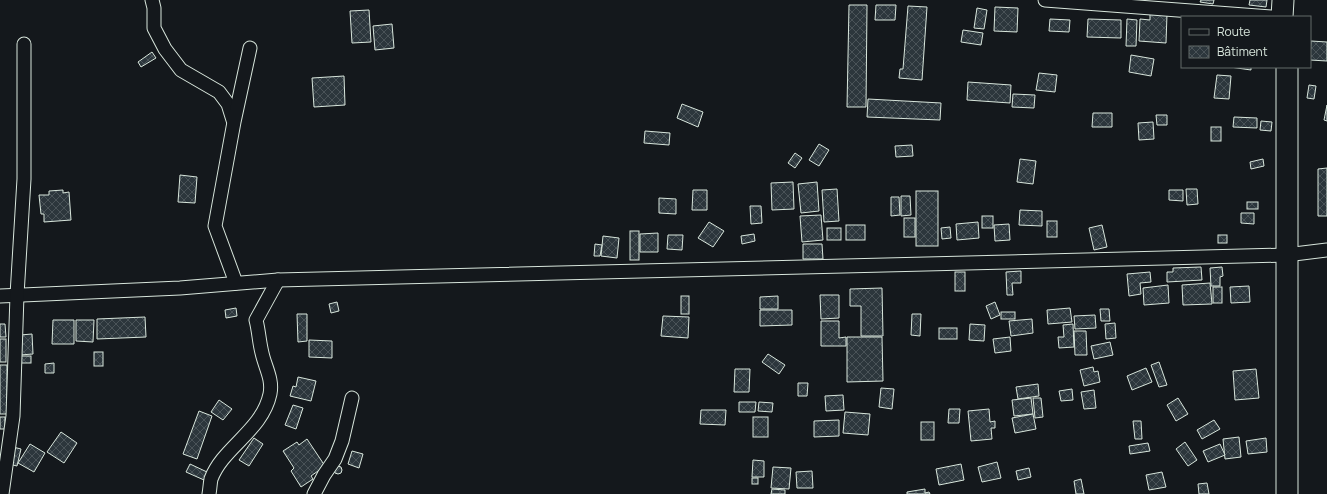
<svg xmlns="http://www.w3.org/2000/svg" width="1327" height="494" viewBox="0 0 1327 494" font-family="Manrope,sans-serif">
	<style>
		.building { fill: url(#building-cross-hatch); stroke: #d8e6dc }
		.lines { fill: none; stroke-linecap: round; stroke-linejoin: round }
		.minor-casing { stroke: #d8e6dc; stroke-width: 15 }
		.trunk-casing { stroke: #d8e6dc; stroke-width: 23 }
		.minor { stroke: #14181c; stroke-width: 13 }
		.trunk { stroke: #14181c; stroke-width: 21 }
	</style>
	<defs>
		<pattern id="building-cross-hatch" width="8" height="8" patternUnits="userSpaceOnUse"><rect width="8" height="8" fill="#2c363c"/><path d="M0 0l8 8M0 8l8-8" fill="none" stroke="#4a5358"/></pattern>
	</defs>
	<rect width="100%" height="100%" fill="#14181c"/>
	<!-- building -->
	<g class="building">
		<path d="M1201 0H1214L1213 4 1200 2Z"/>
		<path d="M1250 0H1267L1266 7 1249 5Z"/>
		<path d="M849 5H867L866 107H847Z"/>
		<path d="M876 5H896L895 20H875Z"/>
		<path d="M908 6 927 7 922 80 899 78 900 69H903Z"/>
		<path d="M995 7 1018 8 1017 32 994 31Z"/>
		<path d="M977 8 987 10 984 29 974 28Z"/>
		<path d="M369 10 371 42 352 43 350 11Z"/>
		<path d="M1150 13 1167 14 1166 43 1139 41 1140 19 1150 20Z"/>
		<path d="M1050 19 1070 20 1069 32 1049 31Z"/>
		<path d="M1088 19 1121 20V38L1087 37Z"/>
		<path d="M1127 19 1137 20 1136 46H1126Z"/>
		<path d="M392 24 394 48 375 50 373 26Z"/>
		<path d="M963 30 983 33 981 45 961 42Z"/>
		<path d="M1311 41 1327 42V61L1310 60Z"/>
		<path d="M152 52 156 58 141 67 138 62Z"/>
		<path d="M1131 55 1154 59 1151 76 1129 72Z"/>
		<path d="M1230 67H1251V70Z"/>
		<path d="M1039 73 1057 75 1055 92 1036 90Z"/>
		<path d="M1217 75 1231 76 1229 99 1214 98Z"/>
		<path d="M344 76 345 105 314 107 312 78Z"/>
		<path d="M968 82 1011 85 1010 103 967 100Z"/>
		<path d="M1309 85 1316 86 1314 99 1307 98Z"/>
		<path d="M1013 94 1035 95 1034 108 1012 107Z"/>
		<path d="M868 99 941 103 940 120 867 117Z"/>
		<path d="M682 104 703 112 698 127 677 118Z"/>
		<path d="M1327 105V121L1324 120Z"/>
		<path d="M1093 113H1112V127H1092Z"/>
		<path d="M1156 115H1167V125H1157Z"/>
		<path d="M1234 117 1257 118V128L1233 127Z"/>
		<path d="M1261 121 1272 122 1271 131 1260 130Z"/>
		<path d="M1153 122 1154 139 1139 140 1138 123Z"/>
		<rect x="1211" y="127" width="10" height="14"/>
		<path d="M645 131 670 133 669 145 644 143Z"/>
		<path d="M819 144 829 150 819 166 809 160Z"/>
		<path d="M912 145 913 156 896 157 895 146Z"/>
		<path d="M795 153 802 158 795 168 788 163Z"/>
		<path d="M1020 159 1036 161 1033 184 1017 182Z"/>
		<path d="M1263 159 1264 166 1251 169 1250 162Z"/>
		<path d="M1327 168V216H1318V169Z"/>
		<path d="M180 175 197 177 195 203 178 202Z"/>
		<path d="M793 182 794 209 772 210 771 183Z"/>
		<path d="M817 182 819 211 801 213 798 184Z"/>
		<path d="M837 189 839 221 824 222 822 190Z"/>
		<path d="M1186 189H1197L1198 204 1187 205Z"/>
		<path d="M63 190V193L69 192 71 220 44 222V214H41L39 195H49V191Z"/>
		<path d="M693 190H707V210H692Z"/>
		<path d="M1169 190H1183V201L1169 200Z"/>
		<rect x="916" y="191" width="22" height="55"/>
		<path d="M901 196H910L911 215 901 216Z"/>
		<path d="M891 197H899L900 215 891 216Z"/>
		<path d="M659 198 676 199V214L659 213Z"/>
		<rect x="1247" y="202" width="11" height="7"/>
		<path d="M750 206H761L762 223 751 224Z"/>
		<path d="M1020 210 1042 211V226L1019 225Z"/>
		<path d="M1241 213H1254V224L1241 223Z"/>
		<path d="M821 215 823 240 802 242 800 216Z"/>
		<rect x="982" y="216" width="11" height="12"/>
		<rect x="904" y="218" width="11" height="19"/>
		<rect x="1047" y="221" width="10" height="16"/>
		<path d="M709 222 724 231 713 247 698 238Z"/>
		<path d="M978 222 979 238 957 240 956 224Z"/>
		<path d="M1009 224 1010 240 995 241 994 225Z"/>
		<rect x="846" y="225" width="19" height="15"/>
		<path d="M1102 225 1107 247 1094 250 1089 228Z"/>
		<path d="M950 227 951 238 942 239 941 228Z"/>
		<rect x="827" y="228" width="14" height="12"/>
		<rect x="630" y="231" width="9" height="29"/>
		<path d="M658 233V252H640V234Z"/>
		<path d="M754 234 755 241 742 244 741 236Z"/>
		<path d="M668 235H683L682 250 667 249Z"/>
		<rect x="1218" y="235" width="9" height="8"/>
		<path d="M603 236 619 238 617 258 601 256Z"/>
		<path d="M595 244 602 245 600 256H594Z"/>
		<path d="M803 244H822L823 259H803Z"/>
		<path d="M1201 267 1202 280 1167 282V272H1173V268Z"/>
		<path d="M1222 267 1223 276 1220 277V286H1211L1210 268Z"/>
		<path d="M1021 271V283H1012L1013 295H1007L1006 272Z"/>
		<rect x="955" y="272" width="10" height="19"/>
		<path d="M1150 272 1151 282 1140 283 1141 294 1129 296 1127 274Z"/>
		<path d="M1210 283 1212 304 1183 305 1182 285Z"/>
		<path d="M1168 285 1169 303 1144 305 1143 288Z"/>
		<path d="M1249 286 1250 302 1231 303 1230 287Z"/>
		<rect x="1213" y="287" width="9" height="16"/>
		<path d="M882 288 883 336H861V306H850V289Z"/>
		<path d="M820 295H839V318L821 319Z"/>
		<rect x="681" y="296" width="8" height="18"/>
		<path d="M778 296V309H760V297Z"/>
		<path d="M337 302 339 311 331 313 329 304Z"/>
		<path d="M995 302 1000 315 991 319 986 306Z"/>
		<path d="M236 308 237 316 226 318 225 310Z"/>
		<path d="M1070 308 1072 322 1048 324 1047 310Z"/>
		<path d="M1100 309H1109L1110 321H1101Z"/>
		<path d="M760 310H792V325L760 326Z"/>
		<rect x="1001" y="312" width="14" height="7"/>
		<path d="M297 314H307V341L298 342Z"/>
		<path d="M912 314H921L920 336 911 335Z"/>
		<path d="M1095 315 1096 328 1075 329 1074 316Z"/>
		<path d="M663 316 689 317 688 338 661 336Z"/>
		<path d="M145 317 146 337 97 339V319Z"/>
		<path d="M1032 319 1033 333 1011 336 1009 321Z"/>
		<path d="M53 320H74V344H52Z"/>
		<path d="M76 320H94L93 342 76 341Z"/>
		<path d="M821 321H839V338L846 337V346H821Z"/>
		<path d="M1115 323 1116 338 1106 339 1105 324Z"/>
		<path d="M0 324H5L6 337H0Z"/>
		<path d="M970 324 985 325 984 341 969 340Z"/>
		<path d="M1073 324 1074 347 1059 348 1058 337H1064L1063 325Z"/>
		<rect x="939" y="328" width="18" height="11"/>
		<path d="M1074 331H1086L1087 355H1075Z"/>
		<path d="M32 334 33 354 20 355V335Z"/>
		<path d="M847 337H882L883 381 847 382Z"/>
		<path d="M1010 337 1011 351 995 353 993 339Z"/>
		<rect x="0" y="339" width="6" height="23"/>
		<path d="M309 340 332 341V358L309 357Z"/>
		<path d="M1110 342 1113 355 1094 359 1091 346Z"/>
		<rect x="94" y="352" width="9" height="14"/>
		<path d="M768 354 785 365 779 374 762 362Z"/>
		<rect x="20" y="356" width="11" height="7"/>
		<path d="M1159 362 1167 385 1159 387 1151 365Z"/>
		<path d="M54 363V373H45V364Z"/>
		<rect x="0" y="365" width="7" height="49"/>
		<path d="M1093 367 1094 372 1098 371 1100 382 1084 386 1080 370Z"/>
		<path d="M1146 368 1152 382 1132 390 1127 376Z"/>
		<path d="M735 369H750L749 392H734Z"/>
		<path d="M1256 369 1259 398 1235 400 1233 371Z"/>
		<path d="M298 377 316 381 311 401 290 396 293 386 296 387Z"/>
		<path d="M798 383H808L807 396H798Z"/>
		<path d="M1038 384 1039 396 1018 399 1016 387Z"/>
		<path d="M881 388 894 389 892 409 879 407Z"/>
		<path d="M1072 389 1073 400 1061 401 1059 391Z"/>
		<path d="M1094 390 1096 408 1084 409 1081 392Z"/>
		<path d="M843 395 844 410 826 411 825 396Z"/>
		<path d="M1031 398 1033 414 1014 416 1012 400Z"/>
		<path d="M1033 398H1041L1043 417 1035 418Z"/>
		<path d="M1178 398 1188 414 1176 421 1167 405Z"/>
		<path d="M219 400 232 409 223 420 211 412Z"/>
		<path d="M739 402H756L755 412H739Z"/>
		<path d="M759 402 773 403 772 412 758 411Z"/>
		<path d="M293 405 303 408 296 429 285 425Z"/>
		<path d="M949 409H960L959 423H948Z"/>
		<path d="M989 409 990 422 995 421V428H991L992 439 971 441 968 411Z"/>
		<path d="M701 410H726L725 425 700 424Z"/>
		<path d="M199 411 212 416 197 459 183 454Z"/>
		<path d="M845 412 870 414 868 435 843 433Z"/>
		<path d="M1033 414 1036 429 1015 433 1012 418Z"/>
		<rect x="0" y="417" width="5" height="12"/>
		<rect x="753" y="417" width="15" height="20"/>
		<path d="M839 420V436L814 437V421Z"/>
		<path d="M1214 420 1220 429 1202 439 1197 430Z"/>
		<path d="M1133 421H1141L1142 439H1135Z"/>
		<rect x="921" y="422" width="13" height="18"/>
		<path d="M61 432 77 443 64 463 47 452Z"/>
		<path d="M1239 437 1241 457 1225 459 1223 439Z"/>
		<path d="M254 438 263 444 249 466 239 460Z"/>
		<path d="M1266 438 1267 452 1248 454 1246 441Z"/>
		<path d="M307 439 325 466 311 476 313 479 301 487 291 471 294 468 283 451 297 442 299 445Z"/>
		<path d="M1185 442 1197 460 1188 466 1176 449Z"/>
		<path d="M1148 443 1150 451 1130 454 1129 446Z"/>
		<path d="M30 444 45 453 34 472 18 463Z"/>
		<path d="M1220 444 1225 455 1208 462 1203 451Z"/>
		<path d="M13 447 21 449 17 466 9 464Z"/>
		<path d="M352 451 363 454 359 468 348 464Z"/>
		<path d="M753 460 764 461V477H752Z"/>
		<path d="M997 462 1001 478 982 482 978 467Z"/>
		<path d="M190 464 207 472 204 480 186 472Z"/>
		<path d="M961 464 964 480 939 485 936 469Z"/>
		<circle cx="338" cy="470" r="4"/>
		<path d="M773 467 791 468 789 489 771 488Z"/>
		<path d="M1029 468 1031 477 1018 480 1016 471Z"/>
		<path d="M812 471 813 488H797L796 472Z"/>
		<path d="M1162 472 1166 487 1149 490 1146 475Z"/>
		<rect x="752" y="478" width="6" height="6"/>
		<path d="M1081 479 1084 494H1076L1074 481Z"/>
		<path d="M1207 483 1209 494H1199L1198 484Z"/>
		<path d="M772 489 785 490V494H771Z"/>
		<path d="M925 489V493L929 492 930 494H907V492Z"/>
	</g>
	<g class="lines">
		<defs>
			<g id="minor">
				<path d="M152 0 154 8V28L165 49 181 70 219 92 228 104 233 120"/>
				<path d="M1045 0 1271 17"/>
				<path d="M236 283 215 226 234 122 250 48"/>
				<path d="M0 296 180 288 278 280 1286 255 1327 250"/>
				<path d="M2 494 13 416 17 295 24 179V44"/>
				<path d="M209 494C210 489 210 484 211 479 223 447 262 431 270 394 273 379 265 367 262 353 259 341 259 332 256 320L278 280"/>
				<path d="M314 494 324 475 335 459 342 441 352 398"/>
			</g>
			<g id="trunk">
				<path d="M1282 17 1283 0"/>
				<path d="M1287 67V494"/>
			</g>
		</defs>
		<!-- minor casing -->
		<use href="#minor" class="minor-casing"/>
		<!-- trunk casing -->
		<use href="#trunk" class="trunk-casing"/>
		<!-- minor -->
		<use href="#minor" class="minor"/>
		<!-- trunk -->
		<use href="#trunk" class="trunk"/>
	</g>
	<!-- legend -->
	<rect x="1181" y="16" width="130" height="52" fill="#14181c" stroke="#626a69"/>
	<rect x="1189" y="29" width="20" height="6" fill="#14181c" stroke="#626a69"/>
	<text x="1217" y="36" font-size="12" fill="#d8e6dc">Route</text>
	<rect x="1189" y="46" width="20" height="12" fill="url(#building-cross-hatch)" stroke="#626a69"/>
	<text x="1217" y="56" font-size="12" fill="#d8e6dc">Bâtiment</text>
</svg>
